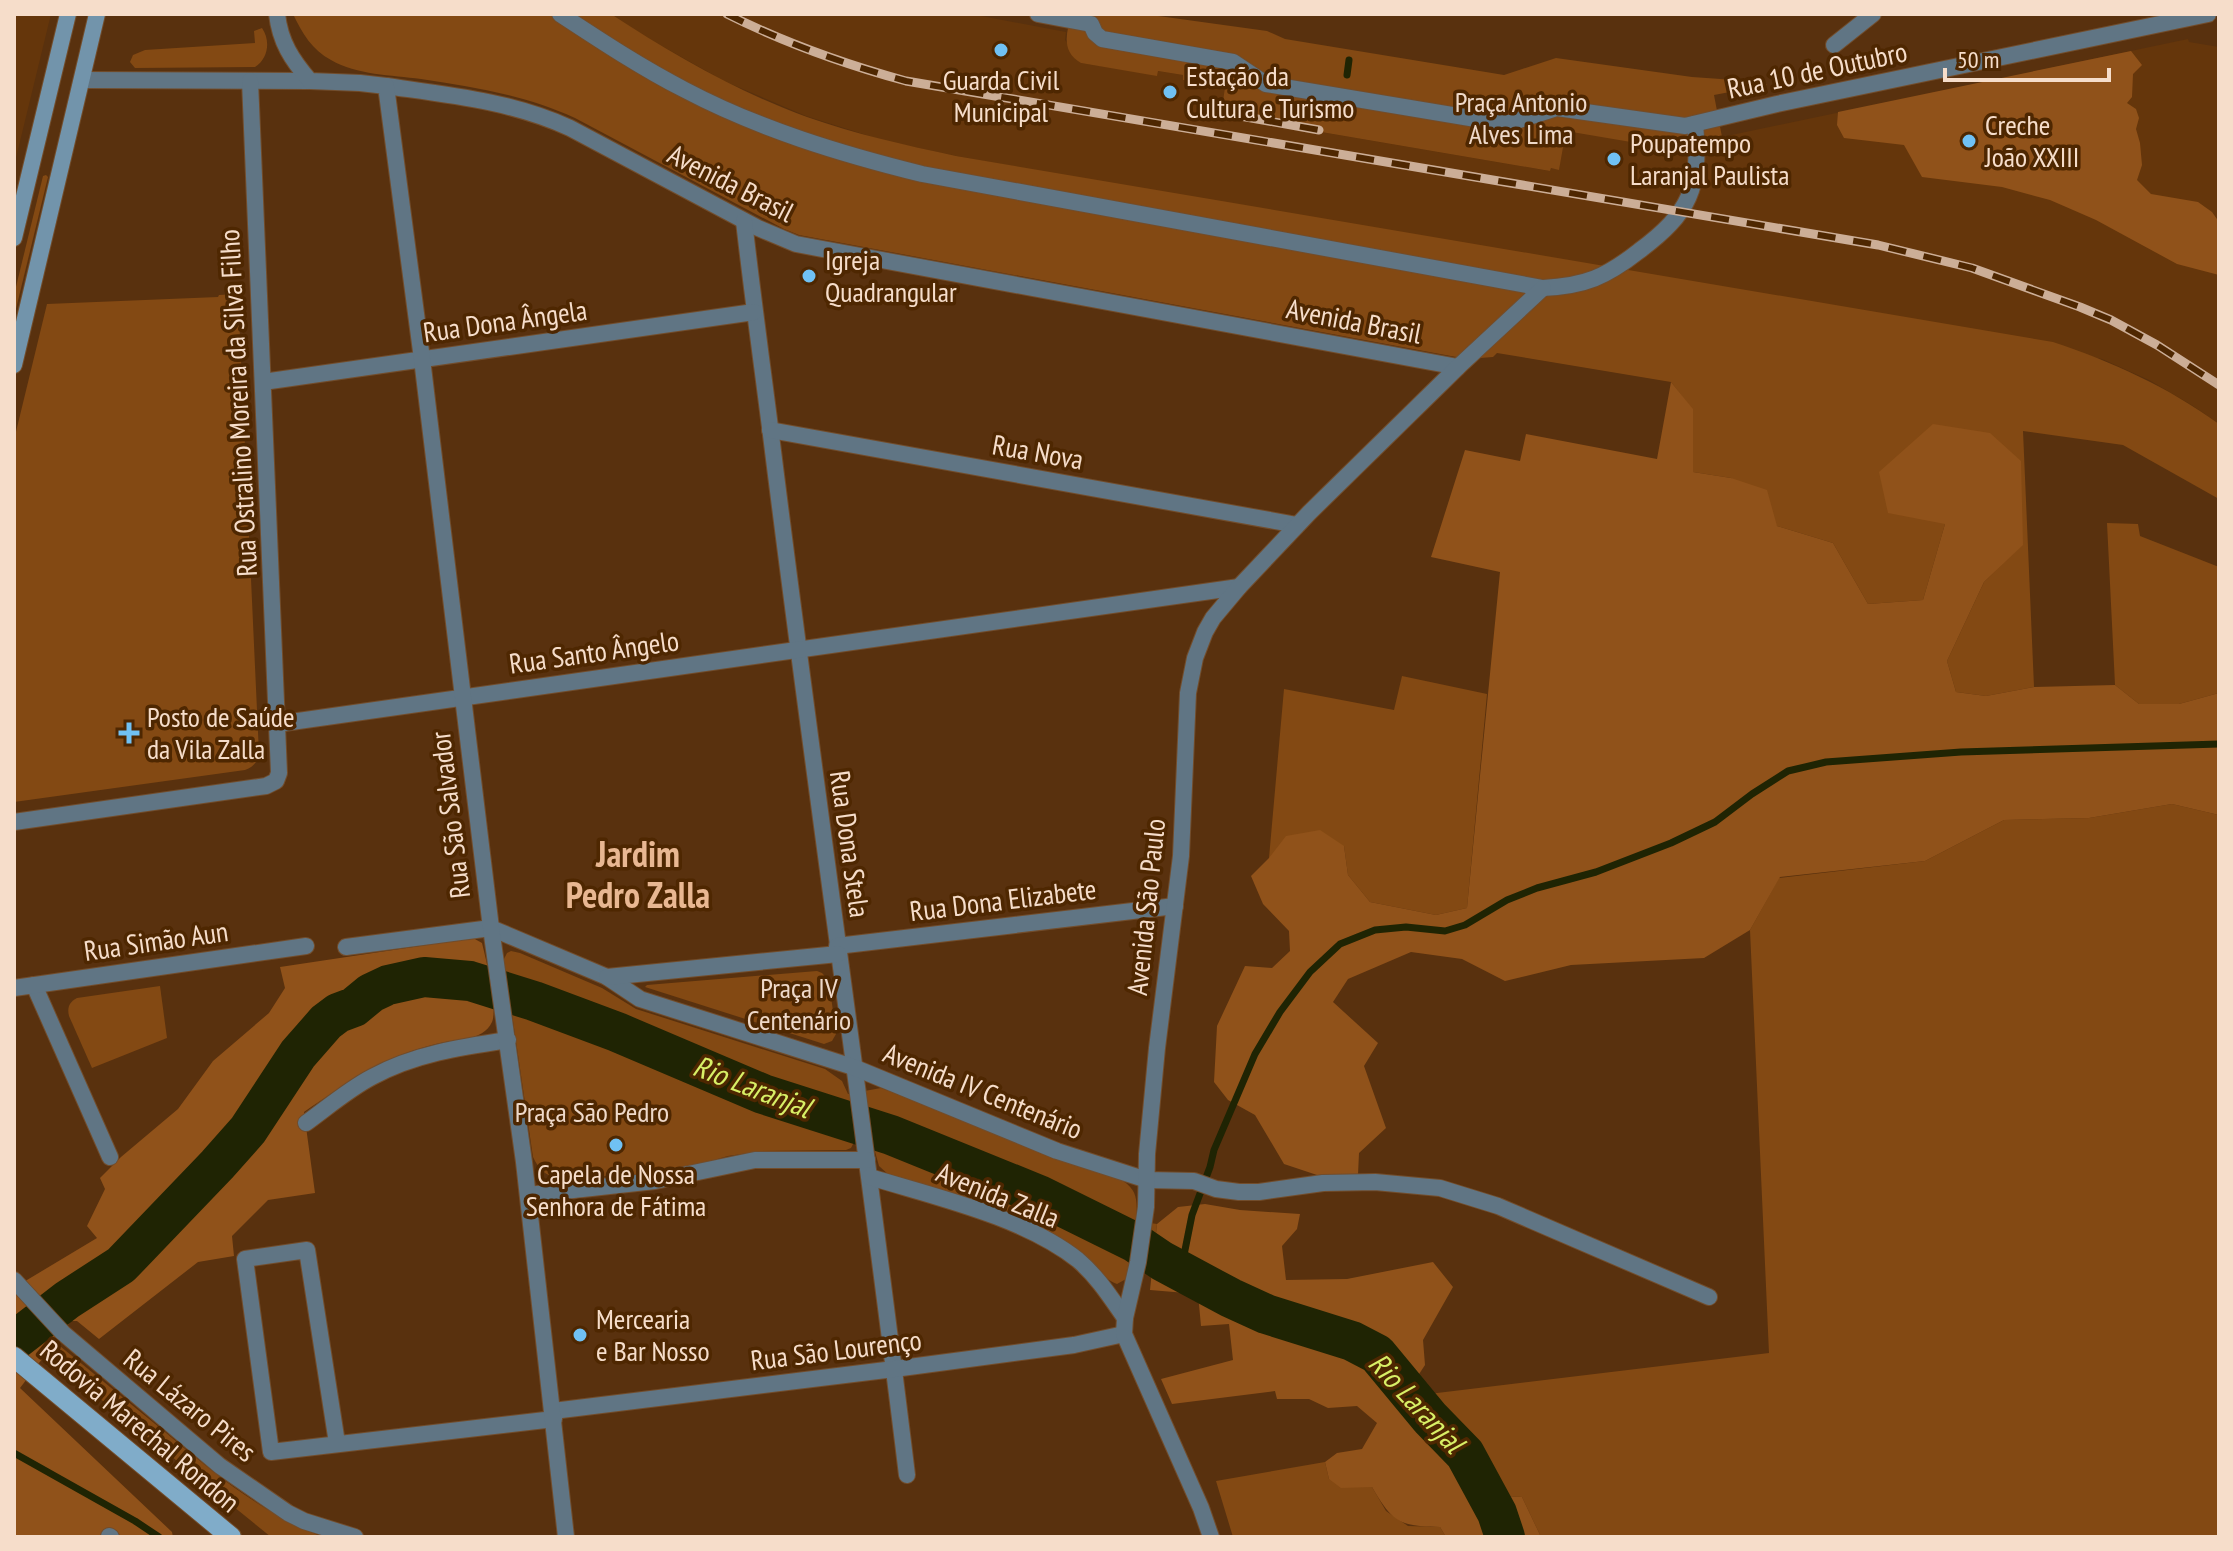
<svg xmlns="http://www.w3.org/2000/svg" width="2233" height="1551" viewBox="0 0 2233 1551" font-family="'PT Sans Narrow',sans-serif">
	<style>
		.built { fill: #65360b }
		.green { fill: #834913 }
		.forest { fill: #90521a }
		.water { fill: #1f2403 }
		.lines { fill: none; stroke-linecap: round; stroke-linejoin: round }
		.stream { stroke: #1f2403; stroke-width: 7 }
		.river { stroke: #1f2403; stroke-width: 40 }
		.minor-casing { stroke: #724d2c; stroke-width: 18 }
		.tertiary-casing { stroke: #724d2c; stroke-width: 18 }
		.secondary-casing { stroke: #724d2c; stroke-width: 18 }
		.primary-casing { stroke: #724d2c; stroke-width: 22 }
		.minor { stroke: #607584; stroke-width: 16 }
		.tertiary { stroke: #607584; stroke-width: 16 }
		.secondary { stroke: #7294ab; stroke-width: 16 }
		.primary { stroke: #80acc9; stroke-width: 20 }
		.rail-casing { stroke: #ccae97; stroke-width: 9 }
		.rail { stroke: #4e2701; stroke-width: 6; stroke-dasharray: 18; stroke-linecap: butt }
		.poi-dot { fill: #70c1f4; stroke: #4e2701; stroke-width: 3 }
		.labels { text-anchor: middle; stroke-width: 7; stroke-linejoin: round; paint-order: stroke }
		.street-label { font-size: 28px; fill: #f6ddca; stroke: #4e2701 }
		.poi-label { font-size: 28px; fill: #f6ddca; stroke: #4e2701; text-anchor: start }
		.park-label { font-size: 28px; fill: #efd9c9; stroke: #4e2701 }
		.water-label { font-size: 30px; font-style: italic; fill: #d8ef66; stroke: #4e2701 }
		.district-label { font-size: 36px; font-weight: bold; fill: #e8b792; stroke: #4e2701 }
	</style>
	<rect width="100%" height="100%" fill="#59310e"/>
	<!-- built -->
	<g class="built">
		<path d="M14 14H51L14 166Z"/>
		<path d="M611 14H971L1066 32 1065 40 1081 63 1157 75 1158 71 1184 75 1183 80 1225 87 1221 115 1550 171 1551 168 1559 169 1566 131 1714 145 1722 137 2188 39 2189 42 2219 47V424L2193 406 2149 380 2102 359 956 156 885 141 806 116 724 81 644 36Z"/>
	</g>
	<!-- green -->
	<g class="green">
		<path d="M293 14H611C672 54 738 92 807 117 855 134 905 145 956 156L2053 342C2113 362 2168 387 2219 424V499L2123 445 2023 431 2034 687 1986 696 1956 692 1947 661 1984 582 2023 544 1945 524 1923 600 1868 604 1833 543 1777 526 1731 478 1693 472V410L1671 382 1497 353 1493 357 1467 359 799 235 784 229 575 118C525 95 474 87 421 79 391 75 357 75 331 60 312 50 302 33 293 14Z"/>
		<path d="M1072 14H1144L1267 31 1285 39 1504 75 1556 58 1692 77 1764 82 1767 85 1714 95 1722 137 1714 145 1684 151 1566 131 1559 170 1551 168 1550 171 1221 115 1225 87 1183 80V75L1158 71 1157 76 1081 63C1061 52 1066 32 1072 14Z"/>
		<path d="M262 28C271 41 268 59 255 67L135 68 130 62 133 55 145 50 255 43 254 31Z"/>
		<path d="M46 175 48 177 14 317V295L43 176Z"/>
		<path d="M238 294 259 754C257 763 253 767 245 770L14 802V440L47 304 218 297 219 295Z"/>
		<path d="M2107 523 2138 524 2140 536 2219 567V693L2179 704H2139L2115 685Z"/>
		<path d="M1402 676 1487 694 1467 908 1436 915 1370 902 1348 875 1344 846 1269 858 1284 689 1394 710Z"/>
		<path d="M2172 804 2219 815V1537H1541L1522 1497 1504 1496 1513 1537H1496C1479 1490 1437 1435 1404 1397L1769 1353 1750 930 1779 878 1925 861 2004 820 2089 818Z"/>
		<path d="M511 951 520 953 602 988 636 1009 825 1069 842 1081 848 1094 881 1088 1123 1181C1139 1191 1137 1204 1136 1221L1157 1224 1152 1264 1131 1259 1126 1279 1117 1284C1101 1279 1086 1254 1070 1245 1016 1213 949 1196 890 1176L879 1166 874 1148 854 1142 851 1148 846 1150 762 1151 728 1156 686 1168 656 1173 559 1179C545 1175 539 1170 533 1157L512 1014 494 1011 487 963 503 961 507 953Z"/>
		<path d="M817 971 822 973 829 981 836 1034 832 1041 824 1044 645 987 647 985Z"/>
		<path d="M160 986 167 1038 92 1068 69 1016C67 1008 69 1002 77 998Z"/>
		<path d="M55 1342C92 1372 128 1402 165 1432 216 1475 260 1512 323 1537H271L46 1355Z"/>
		<path d="M1325 1462 1329 1479 1372 1487 1386 1511 1408 1526 1440 1527 1446 1537H1233L1216 1481Z"/>
	</g>
	<!-- forest -->
	<g class="forest">
		<path d="M2131 51 2142 65 2133 74 2132 97 2127 103 2136 109 2139 118 2136 129 2140 143 2142 165 2137 180 2151 194 2198 202 2212 212 2219 222V275L2177 264 2096 220 2050 200 2002 187 1922 177 1904 145 1844 138 1837 125 1838 112Z"/>
		<path d="M1671 382 1693 409V472L1731 478 1767 490 1777 526 1833 543 1868 604 1923 600 1945 524 1888 513 1879 472 1933 424 1990 433 2021 461 2023 545 1984 582 1947 661 1956 692 1986 696 2034 687 2115 685 2139 704H2179L2219 693V815L2172 804 2089 818 2004 820 1925 861 1780 877 1750 930 1704 958 1571 965 1505 981 1462 959 1411 952 1348 979 1333 1002 1378 1043 1364 1066 1386 1128 1359 1153 1358 1175H1317L1284 1164 1255 1115 1228 1100 1214 1082 1217 1026 1245 966 1272 968 1290 951 1289 931 1263 904 1251 876 1269 858 1286 836 1320 830 1344 846 1348 875 1370 902 1436 915 1467 908 1500 572 1431 557 1465 450 1520 461 1526 434 1657 459Z"/>
		<path d="M473 938 482 943C486 959 498 1008 492 1022 483 1042 453 1039 436 1044 384 1056 347 1083 304 1112L315 1193 268 1200 232 1236 234 1256 198 1262 99 1339 77 1321H71L20 1388 172 1532 173 1537H14V1291L27 1280 97 1238 87 1226 105 1189 100 1178 121 1157 178 1109 213 1061 269 1013 285 988 280 967Z"/>
		<path d="M1205 1204 1240 1210 1300 1214 1297 1229 1282 1246 1286 1280 1347 1279 1433 1262 1453 1287 1423 1340 1425 1365 1404 1397C1437 1435 1479 1490 1496 1537H1446L1440 1527C1399 1526 1393 1523 1372 1487L1341 1488 1329 1479 1325 1462 1337 1453 1362 1449 1377 1423 1357 1406 1328 1408 1309 1399H1277L1275 1391 1172 1404 1161 1379 1233 1360 1229 1324 1201 1326 1198 1294 1150 1290 1157 1224 1178 1207Z"/>
		<path d="M1503 1496 1522 1497 1541 1537H1513Z"/>
	</g>
	<!-- water -->
	<path class="water" d="M1475 1452 1503 1496 1513 1537H1496L1487 1514 1457 1457Z"/>
	<g class="lines">
		<!-- stream -->
		<g class="stream">
			<path d="M1347 75 1349 60"/>
			<path d="M1181 1270 1192 1215 1210 1167 1214 1150 1255 1054 1280 1012 1310 972 1340 944 1375 930 1406 927 1445 931 1465 925 1507 900 1537 888 1596 872 1671 843 1715 822 1752 794 1788 771 1826 762 1961 752 2219 744"/>
			<path d="M14 1453 135 1521 159 1537"/>
		</g>
		<!-- river -->
		<path class="river" d="M14 1341 67 1300 121 1265 217 1165 248 1130 298 1054 326 1022 338 1013 354 1007 371 993 388 985 424 977 470 981 534 1001 617 1032 763 1094 891 1135 1039 1195 1134 1242 1162 1261 1231 1298 1266 1314 1352 1341 1377 1354 1430 1418 1465 1454 1497 1513 1505 1537"/>
		<defs>
			<g id="minor">
				<path d="M560 14C601 41 642 68 685 90 759 129 841 154 922 174L1543 288C1585 286 1606 277 1639 251 1690 213 1701 188 1695 124"/>
				<path d="M1834 45 1873 14"/>
				<path d="M82 80 310 81"/>
				<path d="M386 86C449 95 511 101 570 128L758 228 796 244 1458 367"/>
				<path d="M744 221C752 292 762 364 771 435 814 782 865 1128 907 1475"/>
				<path d="M263 382 754 312"/>
				<path d="M770 430 1297 525"/>
				<path d="M277 724 1239 587"/>
				<path d="M14 822 266 786 276 781 279 773 250 81"/>
				<path d="M837 946 1175 906"/>
				<path d="M346 947 491 928 607 977 640 999 853 1067 1057 1151 1147 1180 1194 1181 1216 1189 1239 1192H1259L1323 1183 1375 1182 1440 1188 1498 1206 1709 1297"/>
				<path d="M607 977 838 954"/>
				<path d="M34 985 110 1157"/>
				<path d="M14 988 306 946"/>
				<path d="M306 1123C328 1107 349 1089 372 1077 414 1054 461 1047 508 1040"/>
				<path d="M870 1177C935 1197 1024 1217 1078 1260 1097 1276 1111 1298 1125 1318"/>
				<path d="M528 1195 655 1181 755 1160H867"/>
				<path d="M14 1280 63 1333 220 1466 288 1513 304 1521 355 1537"/>
				<path d="M553 1411 894 1369 1074 1345 1124 1334"/>
				<path d="M337 1443 307 1250 245 1259 271 1452 554 1419"/>
				<path d="M109 1536 111 1537"/>
				<path d="M1211 1537 1201 1508 1124 1334 1125 1318 1138 1262 1146 1207 1147 1154 1157 1048 1181 856 1188 693 1195 658 1205 632 1213 618 1239 587 1309 513 1458 367 1543 288"/>
			</g>
			<g id="tertiary">
				<path d="M277 14C280 42 292 60 310 81L360 83 386 86 422 359 491 928 524 1162 566 1537"/>
				<path d="M1038 14 1091 24 1095 33 1102 39 1233 62 1266 84 1500 123H1510L1557 108 1685 126 1777 104 2208 14"/>
			</g>
			<g id="secondary">
				<path d="M14 238 68 14"/>
				<path d="M14 365 97 14"/>
			</g>
			<path id="primary" d="M14 1357 231 1537"/>
		</defs>
		<!-- minor casing -->
		<use href="#minor" class="minor-casing"/>
		<!-- tertiary casing -->
		<use href="#tertiary" class="tertiary-casing"/>
		<!-- secondary casing -->
		<use href="#secondary" class="secondary-casing"/>
		<!-- primary casing -->
		<use href="#primary" class="primary-casing"/>
		<!-- minor -->
		<use href="#minor" class="minor"/>
		<!-- tertiary -->
		<use href="#tertiary" class="tertiary"/>
		<!-- secondary -->
		<use href="#secondary" class="secondary"/>
		<!-- primary -->
		<use href="#primary" class="primary"/>
		<defs>
			<g id="rail">
				<path d="M727 14C785 43 844 64 906 81L1878 245 1972 268 2080 307 2111 320 2157 345 2219 385"/>
				<path d="M1229 114 1319 130"/>
			</g>
		</defs>
		<!-- rail casing -->
		<use href="#rail" class="rail-casing"/>
		<!-- rail -->
		<use href="#rail" class="rail"/>
	</g>
	<!-- markers -->
	<g class="poi-dot">
		<circle cx="1001" cy="50" r="8"/>
		<circle cx="1170" cy="92" r="8"/>
		<circle cx="1969" cy="141" r="8"/>
		<circle cx="1614" cy="159" r="8"/>
		<circle cx="809" cy="276" r="8"/>
		<path d="M125 721h8v8h8v8h-8v8h-8v-8h-8v-8h8z"/>
		<circle cx="616" cy="1145" r="8"/>
		<circle cx="580" cy="1335" r="8"/>
	</g>
	<g class="labels">
		<!-- street labels -->
		<g class="street-label">
			<text transform="translate(1817 70) rotate(-12)" y="10">Rua 10 de Outubro</text>
			<text transform="translate(731 183) rotate(27)" y="10">Avenida Brasil</text>
			<text transform="translate(505 321) rotate(-8)" y="10">Rua Dona Ângela</text>
			<text transform="translate(1354 321) rotate(11)" y="10">Avenida Brasil</text>
			<text transform="translate(238 403) rotate(-93)" y="10">Rua Ostralino Moreira da Silva Filho</text>
			<text transform="translate(1038 452) rotate(10)" y="10">Rua Nova</text>
			<text transform="translate(594 652) rotate(-8)" y="10">Rua Santo Ângelo</text>
			<text transform="translate(450 815) rotate(-97)" y="10">Rua São Salvador</text>
			<text transform="translate(850 844) rotate(82)" y="10">Rua Dona Stela</text>
			<text transform="translate(1003 900) rotate(-7)" y="10">Rua Dona Elizabete</text>
			<text transform="translate(1146 907) rotate(-84)" y="10">Avenida São Paulo</text>
			<text transform="translate(156 941) rotate(-8)" y="10">Rua Simão Aun</text>
			<text transform="translate(983 1091) rotate(22)" y="10">Avenida IV Centenário</text>
			<text transform="translate(998 1195) rotate(22)" y="10">Avenida Zalla</text>
			<text transform="translate(836 1350) rotate(-7)" y="10">Rua São Lourenço</text>
			<text transform="translate(190 1405) rotate(39)" y="10">Rua Lázaro Pires</text>
			<text transform="translate(140 1426) rotate(40)" y="10">Rodovia Marechal Rondon</text>
		</g>
		<!-- poi labels -->
		<g class="poi-label">
			<text x="1186" y="86">Estação da<tspan x="1186" dy="32">Cultura e Turismo</tspan></text>
			<text x="1001" y="90" text-anchor="middle">Guarda Civil<tspan x="1001" dy="32">Municipal</tspan></text>
			<text x="1985" y="135">Creche<tspan x="1985" dy="32">João XXIII</tspan></text>
			<text x="1630" y="153">Poupatempo<tspan x="1630" dy="32">Laranjal Paulista</tspan></text>
			<text x="825" y="270">Igreja<tspan x="825" dy="32">Quadrangular</tspan></text>
			<text x="147" y="727">Posto de Saúde<tspan x="147" dy="32">da Vila Zalla</tspan></text>
			<text x="616" y="1184" text-anchor="middle">Capela de Nossa<tspan x="616" dy="32">Senhora de Fátima</tspan></text>
			<text x="596" y="1329">Mercearia<tspan x="596" dy="32">e Bar Nosso</tspan></text>
		</g>
		<!-- park labels -->
		<g class="park-label">
			<text x="1521" y="112">Praça Antonio<tspan x="1521" dy="32">Alves Lima</tspan></text>
			<text x="799" y="998">Praça IV<tspan x="799" dy="32">Centenário</tspan></text>
			<text x="592" y="1122">Praça São Pedro</text>
		</g>
		<!-- water labels -->
		<g class="water-label">
			<text transform="translate(752 1087) rotate(21)" y="10">Rio Laranjal</text>
			<text transform="translate(1416 1403) rotate(47)" y="10">Rio Laranjal</text>
		</g>
		<!-- district labels -->
		<g class="district-label">
			<text x="638" y="867">Jardim<tspan x="638" dy="41">Pedro Zalla</tspan></text>
		</g>
	</g>
	<!-- border -->
	<rect width="2233" height="1551" fill="none" stroke="#f6ddca" stroke-width="32"/>
	<!-- scale -->
	<path d="M1945 68v12h164v-12" fill="none" stroke="#f6ddca" stroke-width="4"/>
	<text x="1957" y="68" font-size="24" fill="#f6ddca" stroke="#4e2701" stroke-width="6" paint-order="stroke">50 m</text>
</svg>
